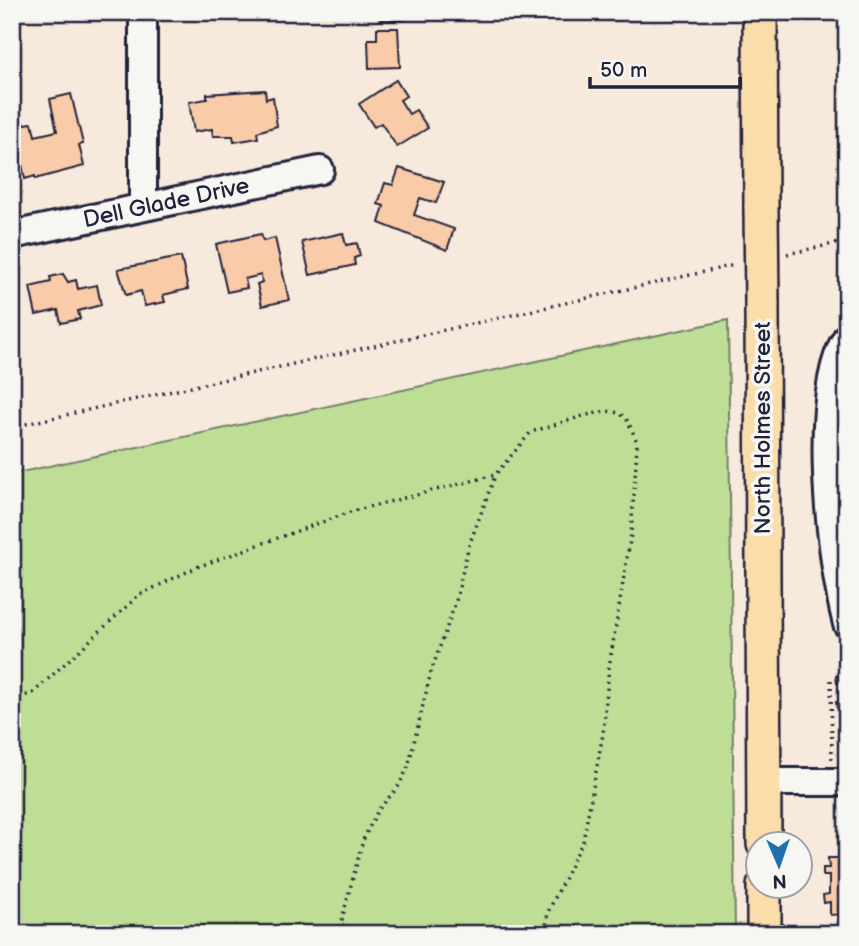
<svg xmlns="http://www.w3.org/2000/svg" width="859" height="946" viewBox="0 0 859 946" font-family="'Balsamiq Sans',sans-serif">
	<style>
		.green { fill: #bede96; stroke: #708068; stroke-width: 2 }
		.building { fill: #facba9; stroke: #22223b; stroke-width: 2 }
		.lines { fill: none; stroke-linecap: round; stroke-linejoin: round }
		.minor-casing { stroke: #22223b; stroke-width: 32 }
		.major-casing { stroke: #22223b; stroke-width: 38 }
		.path { stroke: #22223b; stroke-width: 3.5; stroke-dasharray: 2 5; stroke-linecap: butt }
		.minor { stroke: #f6f6f2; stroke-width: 26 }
		.major { stroke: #faddab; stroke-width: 33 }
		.major-bridge-casing { stroke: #22223b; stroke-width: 38; stroke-linecap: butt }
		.major-bridge { stroke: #faddab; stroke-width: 33 }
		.labels { text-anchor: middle; stroke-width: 7; stroke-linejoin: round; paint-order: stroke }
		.street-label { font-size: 23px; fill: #22223b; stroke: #f6f6f2 }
	</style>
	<rect width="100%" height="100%" fill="#f7e9dc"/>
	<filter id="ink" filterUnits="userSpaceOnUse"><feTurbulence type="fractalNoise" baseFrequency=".0143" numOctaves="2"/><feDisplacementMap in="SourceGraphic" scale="14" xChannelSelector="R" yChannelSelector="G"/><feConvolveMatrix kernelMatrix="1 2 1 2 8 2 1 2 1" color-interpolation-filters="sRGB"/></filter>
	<g filter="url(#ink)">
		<!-- green -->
		<path class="green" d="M728 320 735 934H12V474Z"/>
		<!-- building -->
		<g class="building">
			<rect x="381" y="12" width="25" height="8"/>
			<path d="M377 28H398L400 67 369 68 368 39H377Z"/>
			<path d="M396 80 406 96 400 100 409 114 416 110 428 128 397 147 381 123 374 127 359 104Z"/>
			<path d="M265 90 266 99 273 97 277 126 257 132 258 138 234 142 233 136H213L212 129 194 132 189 102 207 99V94Z"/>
			<path d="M71 94 83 144 79 145 84 166 35 179V176L25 179 14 126 32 123 35 136 57 131 50 99Z"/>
			<path d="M399 168 444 182 436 203 420 198 414 215 454 229 447 250 379 223 384 206 378 204 385 183 393 185Z"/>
			<path d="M343 233 346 245 357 243 360 256 354 258 355 265 310 275 302 242Z"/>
			<path d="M261 234 263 241 275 238 289 300 262 306 257 284 262 282 261 275 245 279 247 288 227 292 216 244Z"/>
			<path d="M181 257 188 289 163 295 165 302 145 306 141 291 126 295 118 269Z"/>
			<path d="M63 274 68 282 76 280 78 289 97 285 101 305 78 311 80 319 61 323 58 310 36 315 30 287 51 282 50 277Z"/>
			<path d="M14 325 19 348 12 349V326Z"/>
			<path d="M841 666H847V721H841V709L837 708 836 702H841V683H837L836 676H841Z"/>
			<path d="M828 858H847V934L838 929 842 914 830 915V902L824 903 823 895 829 894V876H823V868H829Z"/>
		</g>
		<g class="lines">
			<defs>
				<g id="minor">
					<path d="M143 12V207"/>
					<path d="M12 235 320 170"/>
					<path d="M847 337C811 393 830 560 847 624"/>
					<path d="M764 782H847"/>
				</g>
				<g id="major">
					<path d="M760 12 761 208"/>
					<path d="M762 303 764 844"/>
					<path d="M764 886V934"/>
				</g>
			</defs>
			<!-- minor casing -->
			<use href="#minor" class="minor-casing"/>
			<!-- major casing -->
			<use href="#major" class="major-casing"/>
			<!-- path -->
			<g class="path">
				<path d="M787 254 847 241"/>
				<path d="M12 427 735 265"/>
				<path d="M12 698 32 694 139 595 197 567 353 511 495 475 531 432 583 416 606 411 620 413 628 421 637 442 636 463 631 534 609 667 603 734 583 841 548 912 545 934"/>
				<path d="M832 759 831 680H834"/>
				<path d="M338 934 363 840 378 810 398 787 408 767 431 672 456 601 468 548 495 476"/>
			</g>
			<!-- minor -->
			<use href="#minor" class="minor"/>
			<!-- major -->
			<use href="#major" class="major"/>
			<defs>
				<path id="major-bridge" d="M761 208 762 303"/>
			</defs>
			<!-- major-bridge casing -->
			<use href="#major-bridge" class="major-bridge-casing"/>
			<!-- major-bridge -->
			<use href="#major-bridge" class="major-bridge"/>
		</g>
	</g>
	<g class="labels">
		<!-- street labels -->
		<g class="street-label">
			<text transform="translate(166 202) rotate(-12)" y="8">Dell Glade Drive</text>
			<text transform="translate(762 428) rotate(-90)" y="8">North Holmes Street</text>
		</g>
	</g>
	<!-- margin -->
	<rect width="859" height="946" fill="none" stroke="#f6f6f2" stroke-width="42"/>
	<rect x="21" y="21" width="817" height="904" fill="none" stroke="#22223b" stroke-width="2.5" filter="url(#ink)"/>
	<!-- north arrow -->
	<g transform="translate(779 865) rotate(178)"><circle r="33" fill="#f6f6f2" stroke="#a1a1a9" stroke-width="2"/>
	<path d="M0-5L12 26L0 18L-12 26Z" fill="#1f6fb2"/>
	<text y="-10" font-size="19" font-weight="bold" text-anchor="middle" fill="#22223b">N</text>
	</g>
	<!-- scale -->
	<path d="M590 77v10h150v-10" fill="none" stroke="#22223b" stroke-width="3.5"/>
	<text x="600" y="77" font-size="21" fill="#22223b" stroke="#f6f6f2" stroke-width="5" paint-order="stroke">50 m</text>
</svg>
